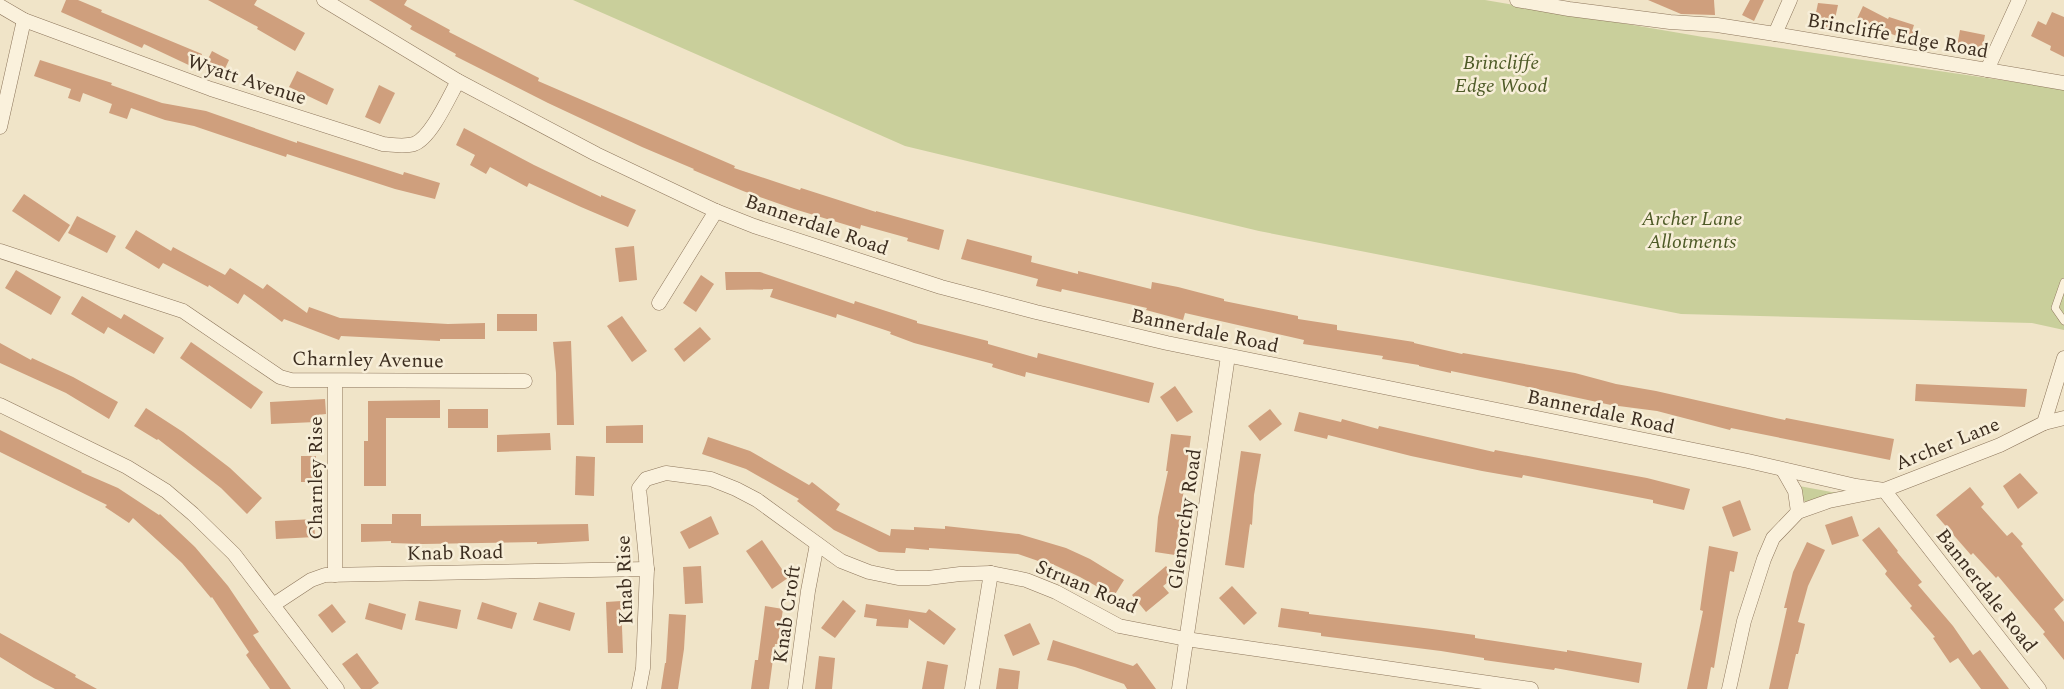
<svg xmlns="http://www.w3.org/2000/svg" width="2064" height="689" viewBox="0 0 2064 689" font-family="Spectral,serif">
	<style>
		.green { fill: #c9cf9b }
		.building { fill: #cf9f7d }
		.lines { fill: none; stroke-linecap: round; stroke-linejoin: round }
		.lane-casing { stroke: #8d765c; stroke-width: 8 }
		.street-casing { stroke: #8d765c; stroke-width: 15 }
		.lane { stroke: #faf1dc; stroke-width: 7 }
		.street { stroke: #faf1dc; stroke-width: 14 }
		.labels { text-anchor: middle; stroke-width: 5; stroke-linejoin: round; paint-order: stroke }
		.street-label { font-size: 20px; fill: #3d2e20; stroke: #f7eed8 }
		.park-label { font-size: 20px; font-style: italic; fill: #4d5a26; stroke: #f7eed8 }
	</style>
	<rect width="100%" height="100%" fill="#f0e4c8"/>
	<!-- green -->
	<g class="green">
		<path d="M573 0H1485L1703 37 2064 89V330L2032 323 1681 314 1259 231 905 146Z"/>
		<path d="M1799 486 1837 493 1806 502 1802 500Z"/>
	</g>
	<!-- building -->
	<g class="building">
		<path d="M66 0H78L102 10 101 12 202 54 195 68 144 44 142 48 61 12Z"/>
		<path d="M208 0H257L254 5 305 33 295 51 257 29 258 27Z"/>
		<path d="M369 0H407L404 5 450 30 449 32 539 78 538 81 735 166 734 168 800 190 801 188 876 212V211L944 230 939 250 907 241 908 238 861 225 860 229 794 209 743 191 693 170 694 169 642 147 548 103 455 56 456 54 410 29 412 26Z"/>
		<path d="M1648 0H1714L1715 15 1681 14Z"/>
		<path d="M1750 0H1764L1754 21 1742 15Z"/>
		<path d="M1818 3 1838 5 1833 28 1813 27Z"/>
		<path d="M1863 6 1888 19 1889 17 1914 25 1912 31 1920 35 1916 43 1856 21Z"/>
		<path d="M2052 12 2064 17V57L2050 50 2051 46 2031 36 2038 21 2046 25Z"/>
		<path d="M1960 30 1985 35 1981 57 1956 52Z"/>
		<path d="M212 51 229 60 222 75 204 67Z"/>
		<path d="M40 60 112 83 111 85 162 103 206 111 297 143V141L403 175 404 172 440 183 435 199 395 189 287 154 286 157 194 126 165 120 131 108 127 119 109 113 112 104 83 93 80 102 68 98 71 89 34 76Z"/>
		<path d="M297 71 334 89 327 105 289 87Z"/>
		<path d="M379 85 395 93 380 124 365 117Z"/>
		<path d="M464 128 534 165 601 197V195L636 210 628 227 581 207 529 183 527 187 490 167 486 174 470 165 475 155 456 145Z"/>
		<path d="M24 194 70 225 59 242 12 211Z"/>
		<path d="M77 216 116 236 107 253 68 233Z"/>
		<path d="M136 230 171 251 173 247 225 275 230 268 263 289 267 284 307 313 309 307 340 318 448 324 485 323V339H440V341L341 336 339 340 284 319 282 322 244 294 238 304 209 285 208 287 163 263 159 269 125 248Z"/>
		<path d="M967 239 1032 256 1031 262 1078 274V271L1151 289 1152 282 1178 287 1224 299V301L1298 316V319L1337 325V330L1414 342V343L1462 354 1463 353 1575 373 1616 384 1656 391 1785 420 1786 418 1894 439 1890 460 1731 428 1730 430 1657 411 1611 405 1500 381 1451 371V373L1419 366V365L1382 359 1383 356 1303 344 1304 340 1185 313 1183 320 1146 310 1147 308 1062 289 1061 292 1036 286 1038 279 961 259Z"/>
		<path d="M634 246 637 280 619 282 615 248Z"/>
		<path d="M16 270 61 297 51 315 5 288Z"/>
		<path d="M725 272H760L854 304 855 301 917 321V323L988 341V344L1037 358 1038 353 1154 383 1149 403 1026 372 1025 377 992 367 993 364 914 343 890 334 891 332 837 314 836 318 770 297 773 289 726 290Z"/>
		<path d="M701 275 714 284 696 312 683 303Z"/>
		<path d="M82 296 121 319 124 314 164 338 154 354 108 327 104 334 71 314Z"/>
		<rect x="497" y="314" width="40" height="17"/>
		<path d="M622 316 647 351 632 362 607 326Z"/>
		<path d="M700 327 711 339 684 362 674 349Z"/>
		<path d="M571 341 574 425H557L556 373 553 342Z"/>
		<path d="M191 342 263 392 251 409 180 358Z"/>
		<path d="M0 343 31 360 32 358 73 377 118 402 109 419 66 393 0 363Z"/>
		<path d="M1916 384 2027 389 2025 407 1915 401Z"/>
		<path d="M1175 386 1193 412 1177 422 1160 397Z"/>
		<path d="M325 399 326 414 316 415V422L271 424 270 402Z"/>
		<path d="M440 400V418H386V486H364V441H368V401Z"/>
		<path d="M146 408 183 432 230 468 262 498 247 514 221 488 158 439 157 440 134 426Z"/>
		<rect x="448" y="409" width="40" height="19"/>
		<path d="M1270 409 1282 424 1260 441 1248 426Z"/>
		<path d="M1299 412 1341 422 1342 419 1378 429 1379 426 1494 452 1495 450 1647 478 1690 489 1684 510 1653 503V500L1523 475 1522 478 1482 471 1411 456 1328 435 1327 439 1294 431Z"/>
		<path d="M643 425V443H606V426Z"/>
		<path d="M0 430 82 471 81 472 118 488 159 515 160 514 195 547 228 586 259 632 253 635 291 689H270L246 655 249 652 212 597 211 598 182 563 133 518 129 523 105 507 107 505 0 452Z"/>
		<path d="M550 433 551 450 497 452V435Z"/>
		<path d="M1171 434 1191 436 1175 555 1155 552 1158 517 1168 471H1166Z"/>
		<path d="M708 437 750 451 809 485 812 482 840 504 836 510 890 536 891 529 914 530V527L945 529V526L1019 534 1066 548 1090 559 1124 580 1114 596 1080 577 1048 562 1047 564 1018 554 929 548V550L906 548 905 553 879 552 834 530 797 501 799 499 746 469 702 454Z"/>
		<path d="M1241 451 1261 454 1254 495 1252 525 1250 524 1244 568 1225 565Z"/>
		<rect x="301" y="456" width="15" height="26"/>
		<path d="M576 456 595 457 594 496 575 495Z"/>
		<path d="M2020 473 2038 493 2018 509 2003 486Z"/>
		<path d="M1970 487 1984 504 1981 507 2007 536 2012 532 2023 544 2021 546 2064 600 2054 609 2064 622V660L2043 634 2045 632 1998 576 1996 578 1973 553 1971 555 1936 515Z"/>
		<path d="M1740 500 1751 530 1733 537 1722 507Z"/>
		<path d="M392 514H421V526L588 524 589 541 537 544V542L423 544 391 543V541L361 542V524H392Z"/>
		<path d="M711 516 719 534 689 549 680 532Z"/>
		<path d="M1852 516 1859 536 1832 545 1825 525Z"/>
		<path d="M314 519 315 537 276 539 275 521Z"/>
		<path d="M1879 527 1898 551 1897 552 1922 582 1918 585 1953 626 1973 655 1980 650 2009 689H1981L1958 658 1950 663 1933 638 1935 637 1910 608 1912 606 1885 574 1887 571 1862 540Z"/>
		<path d="M762 540 788 578 772 589 746 551Z"/>
		<path d="M1807 542 1825 550 1808 586 1798 622 1805 624 1798 654H1796L1788 689H1769L1787 608H1784L1793 572Z"/>
		<path d="M1709 546 1738 552 1734 572 1730 571 1714 668 1711 667 1707 689H1687L1703 611 1700 610Z"/>
		<path d="M701 566 703 603 685 604 683 567Z"/>
		<path d="M1166 566 1175 577 1163 586 1169 593 1146 612 1132 595Z"/>
		<path d="M1232 586 1257 613 1244 625 1219 598Z"/>
		<path d="M843 600 856 611 835 638 821 628Z"/>
		<path d="M419 601 461 610 457 629 415 620Z"/>
		<path d="M621 601 623 653H608L606 602Z"/>
		<path d="M482 602 517 613 512 629 477 619Z"/>
		<path d="M539 602 575 613 570 631 533 620Z"/>
		<path d="M369 603 406 614 402 630 365 619Z"/>
		<path d="M332 604 346 622 332 633 318 615Z"/>
		<path d="M866 604 926 613 929 609 956 629 944 645 909 619 908 628 876 626 877 619 864 617Z"/>
		<path d="M765 606 783 609 778 644H775L769 689H751L755 660H758Z"/>
		<path d="M1281 608 1309 612V614L1432 629 1475 635V638L1567 652V650L1642 663 1639 683 1555 668 1554 670 1484 660V658L1441 651 1321 636V633L1278 627Z"/>
		<path d="M669 614 686 615 684 649 678 689H661L665 663H666Z"/>
		<path d="M1030 623 1040 644 1013 656 1004 635Z"/>
		<path d="M0 633 76 675 75 677 97 689H55L34 678 0 657Z"/>
		<path d="M1053 640 1133 666 1137 663 1156 689H1127L1124 684 1075 667 1047 660Z"/>
		<path d="M357 653 379 683 371 689H361L342 664Z"/>
		<path d="M819 656 835 658 832 689H815Z"/>
		<path d="M927 661 948 665 944 689H922Z"/>
		<path d="M999 668 1020 671 1018 689H996Z"/>
	</g>
	<g class="lines">
		<defs>
			<path id="lane" d="M2064 282 2055 308 2064 321"/>
			<g id="street">
				<path d="M324 0 458 81 596 154 716 211 754 226 941 287 1036 312 1167 343 1748 461 1856 486 1884 490 2039 689"/>
				<path d="M1517 0 1569 9 1670 22 1717 25 1775 34 2064 83"/>
				<path d="M0 6 24 20 211 89 383 144C394 145 404 147 414 144 431 138 449 97 458 81"/>
				<path d="M1775 34 1790 0"/>
				<path d="M1987 70 2019 0"/>
				<path d="M0 127 24 20"/>
				<path d="M0 251 183 311 280 377 291 380 525 381"/>
				<path d="M659 303 716 211"/>
				<path d="M0 405 127 467 166 491 193 514 234 554 337 689"/>
				<path d="M2044 423 2064 358"/>
				<path d="M1783 470 1795 491 1798 512"/>
				<path d="M335 575V381"/>
				<path d="M273 605 311 580 325 575 647 569"/>
				<path d="M639 689 643 668 647 569 639 488 646 479 666 473 711 479 736 489 757 500 841 561 869 572 898 578H928L960 574 991 573 1026 580 1056 592 1119 626 1186 639 1531 689"/>
				<path d="M795 689 808 591 817 544"/>
				<path d="M972 689 991 573"/>
				<path d="M1179 689 1228 356"/>
				<path d="M1729 689 1744 621 1764 559 1773 538 1798 512 1829 501 1884 490 2000 445 2044 423 2064 418"/>
			</g>
		</defs>
		<!-- lane casing -->
		<use href="#lane" class="lane-casing"/>
		<!-- street casing -->
		<use href="#street" class="street-casing"/>
		<!-- lane -->
		<use href="#lane" class="lane"/>
		<!-- street -->
		<use href="#street" class="street"/>
	</g>
	<g class="labels">
		<!-- street labels -->
		<g class="street-label">
			<text transform="translate(1898 35) rotate(10)" y="7">Brincliffe Edge Road</text>
			<text transform="translate(247 79) rotate(18)" y="7">Wyatt Avenue</text>
			<text transform="translate(817 224) rotate(19)" y="7">Bannerdale Road</text>
			<text transform="translate(1205 330) rotate(12)" y="7">Bannerdale Road</text>
			<text transform="translate(368 359) rotate(1)" y="7">Charnley Avenue</text>
			<text transform="translate(1601 411) rotate(12)" y="7">Bannerdale Road</text>
			<text transform="translate(1947 443) rotate(-22)" y="7">Archer Lane</text>
			<text transform="translate(315 478) rotate(-90)" y="7">Charnley Rise</text>
			<text transform="translate(1184 519) rotate(-82)" y="7">Glenorchy Road</text>
			<text transform="translate(455 552) rotate(-1)" y="7">Knab Road</text>
			<text transform="translate(624 580) rotate(-92)" y="7">Knab Rise</text>
			<text transform="translate(1087 586) rotate(23)" y="7">Struan Road</text>
			<text transform="translate(1987 590) rotate(52)" y="7">Bannerdale Road</text>
			<text transform="translate(786 614) rotate(-82)" y="7">Knab Croft</text>
		</g>
		<!-- park labels -->
		<g class="park-label">
			<text x="1501" y="69">Brincliffe<tspan x="1501" dy="23">Edge Wood</tspan></text>
			<text x="1692" y="225">Archer Lane<tspan x="1692" dy="23">Allotments</tspan></text>
		</g>
	</g>
</svg>
